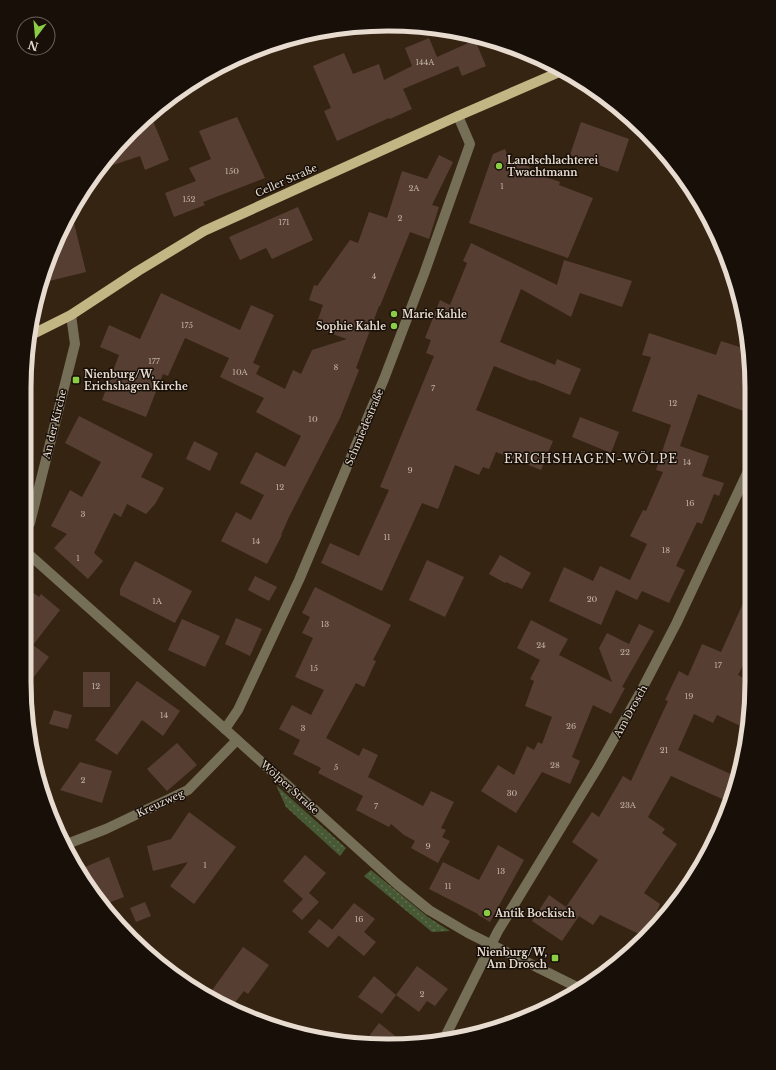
<svg xmlns="http://www.w3.org/2000/svg" width="776" height="1070" viewBox="0 0 776 1070" font-family="'Libre Baskerville',serif">
	<style>
		.grass { fill: url(#grass-dots) }
		.building { fill: #573e33 }
		.lines { fill: none; stroke-linecap: round; stroke-linejoin: round }
		.minor { stroke: #766f58; stroke-width: 10 }
		.major { stroke: #c3b685; stroke-width: 10 }
		.poi-dot { fill: #8bce46; stroke: #170f08; stroke-width: 1.5 }
		.labels { text-anchor: middle; stroke-width: 3; stroke-linejoin: round; paint-order: stroke }
		.number-label { font-size: 8px; fill: #c4b4aa }
		.poi-label { font-size: 10px; font-weight: bold; fill: #e8dcd1; stroke: #170f08; text-anchor: start }
		.street-label { font-size: 10px; fill: #e8dcd1; stroke: #170f08 }
		.quarter-label { font-size: 12px; letter-spacing: 1px; fill: #e8dcd1; stroke: #170f08 }
		.rim { fill: none; stroke: #e8dcd1; stroke-width: 5 }
	</style>
	<defs>
		<pattern id="grass-dots" width="8" height="8" patternUnits="userSpaceOnUse"><rect width="8" height="8" fill="#475834"/><path d="M2 2h.1M6 6h.1" fill="none" stroke="#626f50" stroke-width="1.8" stroke-linecap="round"/></pattern>
	</defs>
	<rect width="100%" height="100%" fill="#362412"/>
	<!-- grass -->
	<g class="grass">
		<path d="M276 785 346 848 340 856 286 807Z"/>
		<path d="M371 870 428 917 450 931 432 932 364 876Z"/>
	</g>
	<!-- building -->
	<g class="building">
		<path d="M429 38 437 57 475 40 486 66 462 76 458 66 403 89 412 109 390 119 389 118 337 141 324 111 331 108 313 66 344 53 353 74 379 64 384 80 412 66 405 48Z"/>
		<path d="M151 116 169 160 145 170 140 156 101 169Z"/>
		<path d="M237 117 265 178 203 202 205 205 174 217 165 193 196 181 189 168 211 159 199 131Z"/>
		<path d="M581 122 629 139 618 172 570 155Z"/>
		<path d="M505 149 509 160 530 167 528 171 560 182 559 185 593 198 568 258 469 223 493 154Z"/>
		<path d="M439 155 453 162 432 205 439 207 429 239 410 232 380 306H379L356 368 359 370 340 418 289 517 281 535H282L267 564 221 541 236 512 251 520 264 495 240 483 256 452 285 467 301 436 256 412 264 398 220 377 229 358 185 338 168 376 163 374 146 417 102 400 119 355 100 347 109 325 140 339 161 293 240 330 251 305 274 315 253 363 260 366 256 374 285 389 293 370 301 374 312 350 347 339 315 328 323 305 309 300 314 285 317 286 350 240 358 243 369 212 387 218 402 171 427 179Z"/>
		<path d="M298 207 313 240 272 259 266 248 240 260 229 237Z"/>
		<path d="M72 215 86 272 41 283Z"/>
		<path d="M471 243 557 285 564 260 632 281 622 307 580 293 571 317 521 289 500 342 555 365 557 359 581 369 570 395 533 380 532 381 494 366 476 410 553 441 541 470 496 452 489 469 483 467 479 475 455 465 438 509 422 503 382 591 321 563 330 543 359 556 389 490 380 487 434 356 426 353 431 340 425 338 440 300 450 305 467 263 463 261Z"/>
		<path d="M649 333 716 355 721 341 749 350V413L698 394 680 446 709 456 702 476 724 483 719 496 714 494 702 524 697 522 676 566 685 570 669 603 642 591 637 600 616 590 601 625 549 601 564 567 593 581 600 566 630 580 647 544 630 536 643 510 646 511 663 472 656 470 671 425 632 411 651 357 642 355Z"/>
		<path d="M79 416 153 454 141 477 164 488 155 504 146 514 127 504 121 517 114 513 94 553 103 561 88 579 54 548 67 534 51 526 70 490 82 497 101 462 65 443Z"/>
		<path d="M580 417 619 432 611 453 572 437Z"/>
		<path d="M194 441 218 453 210 471 186 459Z"/>
		<path d="M500 555 531 573 522 589 506 582 505 583 489 574Z"/>
		<path d="M427 560 464 577 445 617 409 600Z"/>
		<path d="M135 561 192 591 175 623 120 595V589Z"/>
		<path d="M255 576 277 587 269 601 248 590Z"/>
		<path d="M24 586 39 597 41 594 60 610 33 645 49 657 33 678 24 670Z"/>
		<path d="M315 587 391 625 373 660 376 661 364 687 356 683 326 738 359 756 363 748 378 755 368 777 423 806 431 791 454 802 441 828 446 830 442 837 450 841 438 863 411 848 415 841 404 835 391 824 389 827 356 810 363 796 318 773 321 768 293 754 300 740 279 729 292 705 311 715 324 690 295 677 313 638 302 633 310 617 302 613Z"/>
		<path d="M750 588 751 650 738 675 751 682V706L747 729 717 715 713 723 694 714 678 750 737 777 731 803 671 776 648 817 665 829 662 833 677 844 644 893 660 904 657 911 666 915 662 922 645 937 600 915 593 925 579 916 562 941 532 921 549 895 566 907 598 860 572 842 592 812 599 817 623 776 631 781 668 701 665 700 679 671 688 676 702 644 721 652Z"/>
		<path d="M236 618 262 629 250 656 225 644Z"/>
		<path d="M182 619 220 636 205 667 168 650Z"/>
		<path d="M531 620 568 639 559 655 612 682 599 648 607 633 629 644 639 624 654 631 622 687 625 688 611 714 593 705 572 757 580 761 570 784 542 772 516 813 481 791 498 765 514 775 527 746 534 750 538 742 542 744 552 717 525 706 534 681 530 679 540 660 517 648Z"/>
		<rect x="83" y="672" width="27" height="35"/>
		<path d="M137 681 180 711 163 736 142 720 117 755 95 740Z"/>
		<path d="M54 710 72 715 68 729 49 724Z"/>
		<path d="M177 743 197 765 167 791 147 769Z"/>
		<path d="M80 762 112 771 102 803 60 790Z"/>
		<path d="M189 812 236 847 194 904 170 886 188 862 153 871 147 846 171 839Z"/>
		<path d="M498 845 524 860 490 922 478 915V914L429 889 443 862 479 880Z"/>
		<path d="M305 855 326 873 308 894 309 893 319 902 302 920 292 911 303 899 283 881Z"/>
		<path d="M109 857 124 897 103 905 97 897 85 867Z"/>
		<path d="M145 902 151 916 136 922 130 908Z"/>
		<path d="M354 903 375 919 364 932 376 942 364 956 332 930Z"/>
		<path d="M319 919 339 935 328 948 308 932Z"/>
		<path d="M243 947 269 965 248 994 244 991 230 1009 208 996Z"/>
		<path d="M417 966 448 989 435 1006 427 1001 419 1012 396 995Z"/>
		<path d="M374 976 396 995 382 1014 358 997Z"/>
		<path d="M379 1023 404 1043H364Z"/>
	</g>
	<g class="lines">
		<!-- minor -->
		<g class="minor">
			<path d="M24 532 30 523 75 344 71 315"/>
			<path d="M24 550 225 729 397 884 429 910 468 933 579 988"/>
			<path d="M225 729 238 710 299 580 384 379 424 274 470 144 458 116"/>
			<path d="M67 844 106 829 188 790 237 740"/>
			<path d="M443 1041 498 931 598 767 640 693 676 624 750 467"/>
		</g>
		<!-- major -->
		<path class="major" d="M31 335 71 315 138 271 204 231 458 116 564 70"/>
	</g>
	<!-- markers -->
	<g class="poi-dot">
		<circle cx="499" cy="166" r="4"/>
		<circle cx="394" cy="314" r="4"/>
		<circle cx="394" cy="326" r="4"/>
		<rect x="72" y="376" width="8" height="8" rx="2"/>
		<circle cx="487" cy="913" r="4"/>
		<rect x="551" y="954" width="8" height="8" rx="2"/>
	</g>
	<g class="labels">
		<!-- number labels -->
		<g class="number-label">
			<text x="425" y="65">144A</text>
			<text x="232" y="174">150</text>
			<text x="502" y="189">1</text>
			<text x="414" y="191">2A</text>
			<text x="189" y="202">152</text>
			<text x="400" y="221">2</text>
			<text x="284" y="225">171</text>
			<text x="374" y="279">4</text>
			<text x="187" y="328">175</text>
			<text x="154" y="364">177</text>
			<text x="336" y="370">8</text>
			<text x="240" y="375">10A</text>
			<text x="433" y="391">7</text>
			<text x="673" y="406">12</text>
			<text x="313" y="422">10</text>
			<text x="687" y="465">14</text>
			<text x="410" y="473">9</text>
			<text x="280" y="490">12</text>
			<text x="690" y="506">16</text>
			<text x="83" y="517">3</text>
			<text x="387" y="540">11</text>
			<text x="256" y="544">14</text>
			<text x="666" y="553">18</text>
			<text x="78" y="561">1</text>
			<text x="592" y="602">20</text>
			<text x="157" y="604">1A</text>
			<text x="325" y="627">13</text>
			<text x="541" y="648">24</text>
			<text x="625" y="655">22</text>
			<text x="718" y="668">17</text>
			<text x="314" y="671">15</text>
			<text x="96" y="689">12</text>
			<text x="689" y="699">19</text>
			<text x="164" y="718">14</text>
			<text x="571" y="729">26</text>
			<text x="303" y="731">3</text>
			<text x="664" y="753">21</text>
			<text x="555" y="768">28</text>
			<text x="336" y="770">5</text>
			<text x="83" y="783">2</text>
			<text x="512" y="796">30</text>
			<text x="628" y="808">23A</text>
			<text x="376" y="809">7</text>
			<text x="428" y="849">9</text>
			<text x="205" y="868">1</text>
			<text x="501" y="874">13</text>
			<text x="448" y="889">11</text>
			<text x="359" y="922">16</text>
			<text x="422" y="997">2</text>
		</g>
		<!-- poi labels -->
		<g class="poi-label">
			<text x="507" y="164">Landschlachterei<tspan x="507" dy="12">Twachtmann</tspan></text>
			<text x="402" y="318">Marie Kahle</text>
			<text x="386" y="330" text-anchor="end">Sophie Kahle</text>
			<text x="84" y="378">Nienburg/W,<tspan x="84" dy="12">Erichshagen Kirche</tspan></text>
			<text x="495" y="917">Antik Bockisch</text>
			<text x="547" y="956" text-anchor="end">Nienburg/W,<tspan x="547" dy="12">Am Drosch</tspan></text>
		</g>
		<!-- street labels -->
		<g class="street-label">
			<text transform="translate(286 180) rotate(-24)" y="4">Celler Straße</text>
			<text transform="translate(54 424) rotate(-76)" y="4">An der Kirche</text>
			<text transform="translate(364 427) rotate(-67)" y="4">Schmiedestraße</text>
			<text transform="translate(630 711) rotate(-61)" y="4">Am Drosch</text>
			<text transform="translate(290 787) rotate(42)" y="4">Wölper Straße</text>
			<text transform="translate(160 803) rotate(-25)" y="4">Kreuzweg</text>
		</g>
		<!-- quarter labels -->
		<g class="quarter-label">
			<text x="591" y="463">ERICHSHAGEN-WÖLPE</text>
		</g>
	</g>
	<!-- crop -->
	<path d="M0 0H776V1070H0ZM388 31H388A357 357 0 0 1 745 388V682A357 357 0 0 1 388 1039H388A357 357 0 0 1 31 682V388A357 357 0 0 1 388 31Z" fill="#170f08" fill-rule="evenodd"/>
	<path class="rim" d="M388 31H388A357 357 0 0 1 745 388V682A357 357 0 0 1 388 1039H388A357 357 0 0 1 31 682V388A357 357 0 0 1 388 31Z"/>
	<!-- north arrow -->
	<g transform="translate(36 36) rotate(196)"><circle r="19" fill="#170f08" stroke="#6b6158"/>
	<path d="M0-3L7 15L0 10L-7 15Z" fill="#8bce46"/>
	<text y="-6" font-size="11" font-weight="bold" text-anchor="middle" fill="#e8dcd1">N</text>
	</g>
</svg>
